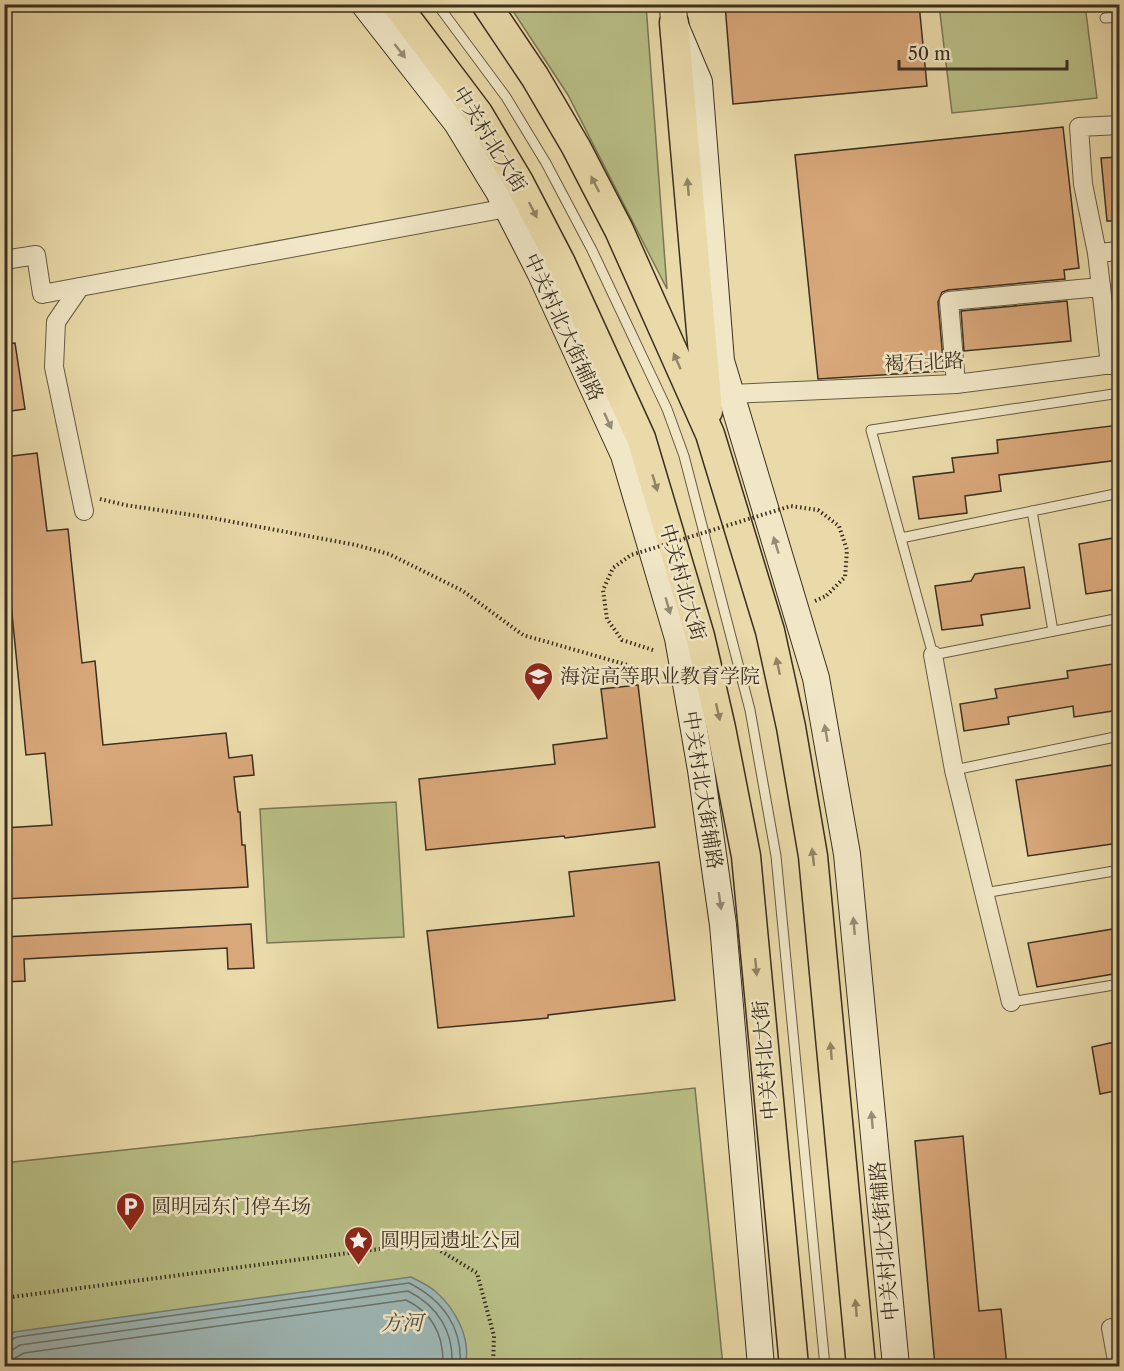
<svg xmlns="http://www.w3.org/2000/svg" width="1124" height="1371" viewBox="0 0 1124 1371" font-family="'Libre Caslon Text','Noto Serif SC',serif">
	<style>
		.green { fill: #b9bf86; stroke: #7a7754; stroke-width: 1.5 }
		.water { fill: #9eb7b5; stroke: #76817a; stroke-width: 1.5 }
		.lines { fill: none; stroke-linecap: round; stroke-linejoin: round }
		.shore { stroke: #6c736b; stroke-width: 1.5 }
		.building { fill: #d8a77a; stroke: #3b2f21; stroke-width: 1.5 }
		.lane-casing { stroke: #675a43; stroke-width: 11 }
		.street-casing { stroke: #675a43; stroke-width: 20 }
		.secondary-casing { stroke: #3b2f21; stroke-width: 28 }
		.primary-casing { stroke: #3b2f21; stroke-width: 31 }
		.path { stroke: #3b2f21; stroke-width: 4; stroke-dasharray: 1.5 3; stroke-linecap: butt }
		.lane { stroke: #f1e7c7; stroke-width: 9 }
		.street { stroke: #f1e7c7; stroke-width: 18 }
		.secondary { stroke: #f1e7c7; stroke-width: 26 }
		.primary { stroke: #eadaa9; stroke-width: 28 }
		.path-bridge { stroke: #3b2f21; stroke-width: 4; stroke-dasharray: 1.5 3; stroke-linecap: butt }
		.oneway { fill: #968b74 }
		.oneway2 { fill: #928465 }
		.labels { text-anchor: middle; stroke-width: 5; stroke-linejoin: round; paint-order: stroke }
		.street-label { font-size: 20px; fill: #3b2f21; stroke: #f1e7c7 }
		.poi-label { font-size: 20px; fill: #3b2f21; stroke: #f1e7c7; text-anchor: start }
		.water-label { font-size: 21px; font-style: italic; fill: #4f4a3f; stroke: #f1e7c7 }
	</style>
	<rect width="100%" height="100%" fill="#eadaa9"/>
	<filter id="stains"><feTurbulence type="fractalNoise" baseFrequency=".00333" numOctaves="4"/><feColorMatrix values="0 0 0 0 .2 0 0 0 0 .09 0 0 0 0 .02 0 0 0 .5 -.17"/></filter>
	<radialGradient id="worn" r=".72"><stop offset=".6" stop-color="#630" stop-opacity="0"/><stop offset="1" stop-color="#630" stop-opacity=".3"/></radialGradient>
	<!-- green -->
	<g class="green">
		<path d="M509 5H646L667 289 568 95Z"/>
		<path d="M939 5H1085L1097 98 952 113Z"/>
		<path d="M396 802 404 937 267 943 260 809Z"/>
		<path d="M695 1088 723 1366H5L4 1163Z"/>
	</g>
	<!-- water -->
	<path class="water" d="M411 1277C419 1281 428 1285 435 1291 455 1308 472 1339 465 1366H5V1339L14 1332Z"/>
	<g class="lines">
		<!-- shore -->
		<g class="shore">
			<path d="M4 1343 17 1337 409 1283C443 1300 463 1328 460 1366"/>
			<path d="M4 1351 12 1350 20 1345 408 1291C438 1306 454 1332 452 1366"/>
			<path d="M4 1360 15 1358 24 1353 406 1300C433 1313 444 1337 443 1366"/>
		</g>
	</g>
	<!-- building -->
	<g class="building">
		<path d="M725 4H919L927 86 733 104Z"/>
		<path d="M1063 127 1079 268 1064 270 1065 279 948 290 942 292 938 302 944 371 818 379 795 155Z"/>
		<path d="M1119 157V221H1107L1101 158Z"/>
		<path d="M1067 301 1071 341 964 351 961 311Z"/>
		<path d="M15 343 25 409 4 412V344Z"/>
		<path d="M1119 425V460L999 475 1001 491 965 496 967 513 919 519 913 477 954 472 952 458 998 453 997 440Z"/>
		<path d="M37 453 47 531 68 529 82 663 95 661 103 745 226 733 229 758 252 755 254 775 234 777 238 812H240L242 845H245L248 887 4 899V828L52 825 45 753 26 755 4 533V457Z"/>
		<path d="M1119 537V589L1086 594 1079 544Z"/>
		<path d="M1024 567 1030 608 981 615 983 625 942 630 935 586 971 581 975 574Z"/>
		<path d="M1119 663V710L1074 717 1073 706 1008 717 1009 724 964 731 960 704 997 698 995 689 1068 678 1067 671Z"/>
		<path d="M638 685 655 827 565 838 564 836 426 850 419 779 555 764 553 745 607 738 601 689Z"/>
		<path d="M1119 764V843L1028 856 1016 780Z"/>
		<path d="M659 862 675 1000 548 1015V1018L438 1028 427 931 574 916 569 872Z"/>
		<path d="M251 924 254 968 228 969 227 948 24 959 25 981 4 982V937Z"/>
		<path d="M1119 928V973L1037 987 1028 943Z"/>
		<path d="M1119 1041V1090L1100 1094 1092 1047Z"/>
		<path d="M963 1136 979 1311 1001 1309 1007 1366H935L915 1141Z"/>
	</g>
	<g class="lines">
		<defs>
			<g id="lane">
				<path d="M437 4 506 97 546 163 592 250 667 409 684 456 750 710 776 856 825 1366"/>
				<path d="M1105 18 1120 17"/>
				<path d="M1120 393 871 430 933 655 1120 618"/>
				<path d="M1032 511 1053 631"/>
				<path d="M901 538 1120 493"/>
				<path d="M954 770 1120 736"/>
				<path d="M984 893 1120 870"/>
				<path d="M1011 1002 1120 984"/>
				<path d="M580 1364V1366"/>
			</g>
			<g id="street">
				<path d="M1097 253 1083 184 1079 127 1120 125"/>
				<path d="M4 260 36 255 42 294 507 208"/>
				<path d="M80 287 56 322 54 367 84 511"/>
				<path d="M1101 287 1097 253 1120 251"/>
				<path d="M956 384 949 301 1101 287 1110 365"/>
				<path d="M731 394 956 384 1120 363"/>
				<path d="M933 655 954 770 1011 1002"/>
				<path d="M1111 1328 1118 1366"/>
			</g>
			<g id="secondary">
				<path d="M364 4 457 123 499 192 540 272 624 455 678 638 701 770 723 925 761 1366"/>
				<path d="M673 4 674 23 699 82 721 361 816 678 847 854 896 1366"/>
			</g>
			<g id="primary">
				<path d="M396 4 478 113 519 182 561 263 641 438 700 636 721 728 746 856 794 1366"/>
				<path d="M486 4 535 77 576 147 619 230 710 434 770 631 791 727 813 856 861 1366"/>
				<path d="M674 23 708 411"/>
			</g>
		</defs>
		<!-- lane casing -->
		<use href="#lane" class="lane-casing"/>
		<!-- street casing -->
		<use href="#street" class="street-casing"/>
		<!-- secondary casing -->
		<use href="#secondary" class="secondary-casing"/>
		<!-- primary casing -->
		<use href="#primary" class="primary-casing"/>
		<!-- path -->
		<g class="path">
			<path d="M100 499 125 505 212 518 356 545 389 554 463 591 523 635 645 670"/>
			<path d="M815 601 826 596"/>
			<path d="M4 1298 395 1247 436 1248 477 1273 494 1336 493 1366"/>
		</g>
		<!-- lane -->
		<use href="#lane" class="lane"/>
		<!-- street -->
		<use href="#street" class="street"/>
		<!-- secondary -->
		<use href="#secondary" class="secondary"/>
		<!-- primary -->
		<use href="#primary" class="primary"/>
		<!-- path-bridge -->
		<path class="path-bridge" d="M653 650 622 640 607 619 603 590 613 568 631 555 791 506 818 510 839 526 847 550 845 577 826 596"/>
	</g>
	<!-- one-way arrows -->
	<defs><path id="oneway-solid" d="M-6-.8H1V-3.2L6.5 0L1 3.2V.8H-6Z" transform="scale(1.5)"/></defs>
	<g class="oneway">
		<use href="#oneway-solid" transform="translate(400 51) rotate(52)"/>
		<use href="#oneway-solid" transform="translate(608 421) rotate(65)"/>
		<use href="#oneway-solid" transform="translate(776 545) rotate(-107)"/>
		<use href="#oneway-solid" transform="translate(668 606) rotate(74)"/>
		<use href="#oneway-solid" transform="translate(826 733) rotate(-100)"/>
		<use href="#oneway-solid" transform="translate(720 901) rotate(82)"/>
		<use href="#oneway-solid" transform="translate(854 926) rotate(-95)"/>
		<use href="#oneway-solid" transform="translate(872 1120) rotate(-95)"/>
	</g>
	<g class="oneway2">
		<use href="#oneway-solid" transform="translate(595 184) rotate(-117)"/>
		<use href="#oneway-solid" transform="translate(688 187) rotate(-95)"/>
		<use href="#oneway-solid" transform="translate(533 210) rotate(63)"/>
		<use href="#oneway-solid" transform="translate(677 361) rotate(-114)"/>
		<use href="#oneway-solid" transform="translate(655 483) rotate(73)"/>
		<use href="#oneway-solid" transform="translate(778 666) rotate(-102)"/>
		<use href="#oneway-solid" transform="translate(718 712) rotate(77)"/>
		<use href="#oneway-solid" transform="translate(813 857) rotate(-97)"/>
		<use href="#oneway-solid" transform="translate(756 967) rotate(85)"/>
		<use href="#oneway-solid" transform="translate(831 1051) rotate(-95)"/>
		<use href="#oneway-solid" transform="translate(856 1308) rotate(-95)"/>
	</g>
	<!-- icons -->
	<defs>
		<symbol id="university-pin" viewBox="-11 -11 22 30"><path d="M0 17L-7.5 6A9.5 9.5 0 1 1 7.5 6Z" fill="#8f2418" stroke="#f1e7c7"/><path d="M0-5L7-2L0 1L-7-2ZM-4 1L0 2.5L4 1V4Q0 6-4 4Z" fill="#fff"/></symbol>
		<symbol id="parking-pin" viewBox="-11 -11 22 30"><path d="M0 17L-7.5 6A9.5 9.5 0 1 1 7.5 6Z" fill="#8f2418" stroke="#f1e7c7"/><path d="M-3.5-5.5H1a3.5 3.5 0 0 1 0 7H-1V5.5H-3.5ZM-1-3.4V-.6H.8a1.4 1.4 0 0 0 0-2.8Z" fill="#fff"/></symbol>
		<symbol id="sight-pin" viewBox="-11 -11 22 30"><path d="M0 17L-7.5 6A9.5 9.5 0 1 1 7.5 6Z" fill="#8f2418" stroke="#f1e7c7"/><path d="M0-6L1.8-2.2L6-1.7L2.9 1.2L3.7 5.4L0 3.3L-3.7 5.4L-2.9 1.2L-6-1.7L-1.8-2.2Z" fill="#fff"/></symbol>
	</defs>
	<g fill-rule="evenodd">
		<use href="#university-pin" x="522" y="660" width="33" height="45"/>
		<use href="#parking-pin" x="114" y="1190" width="33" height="45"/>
		<use href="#sight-pin" x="342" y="1224" width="33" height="45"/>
	</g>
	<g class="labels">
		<!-- street labels -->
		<g class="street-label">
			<text transform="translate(490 139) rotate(58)" y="7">中关村北大街</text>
			<text transform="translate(564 327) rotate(65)" y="7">中关村北大街辅路</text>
			<text transform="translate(924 362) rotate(-3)" y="7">褐石北路</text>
			<text transform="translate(683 582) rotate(74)" y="7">中关村北大街</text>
			<text transform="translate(703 790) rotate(81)" y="7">中关村北大街辅路</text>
			<text transform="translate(765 1060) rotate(-95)" y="7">中关村北大街</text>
			<text transform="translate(884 1241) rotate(-95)" y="7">中关村北大街辅路</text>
		</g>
		<!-- poi labels -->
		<g class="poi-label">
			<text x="560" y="683">海淀高等职业教育学院</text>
			<text x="151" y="1213">圆明园东门停车场</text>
			<text x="380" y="1247">圆明园遗址公园</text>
		</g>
		<!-- water labels -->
		<g class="water-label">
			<text x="402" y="1330">方河</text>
		</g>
	</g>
	<!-- margin -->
	<rect width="1124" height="1371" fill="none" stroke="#eadaa9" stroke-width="24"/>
	<rect x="6" y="6" width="1112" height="1359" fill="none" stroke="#3b2f21" stroke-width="3"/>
	<rect x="12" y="12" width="1100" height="1347" fill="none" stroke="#3b2f21" stroke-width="1.5"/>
	<!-- scale -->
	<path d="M899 60v9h168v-9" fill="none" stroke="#3b2f21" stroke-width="3"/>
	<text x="908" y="60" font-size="18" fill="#3b2f21" stroke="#f1e7c7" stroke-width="4.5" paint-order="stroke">50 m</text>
	<rect width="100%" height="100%" filter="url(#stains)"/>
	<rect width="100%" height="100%" fill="url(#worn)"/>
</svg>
